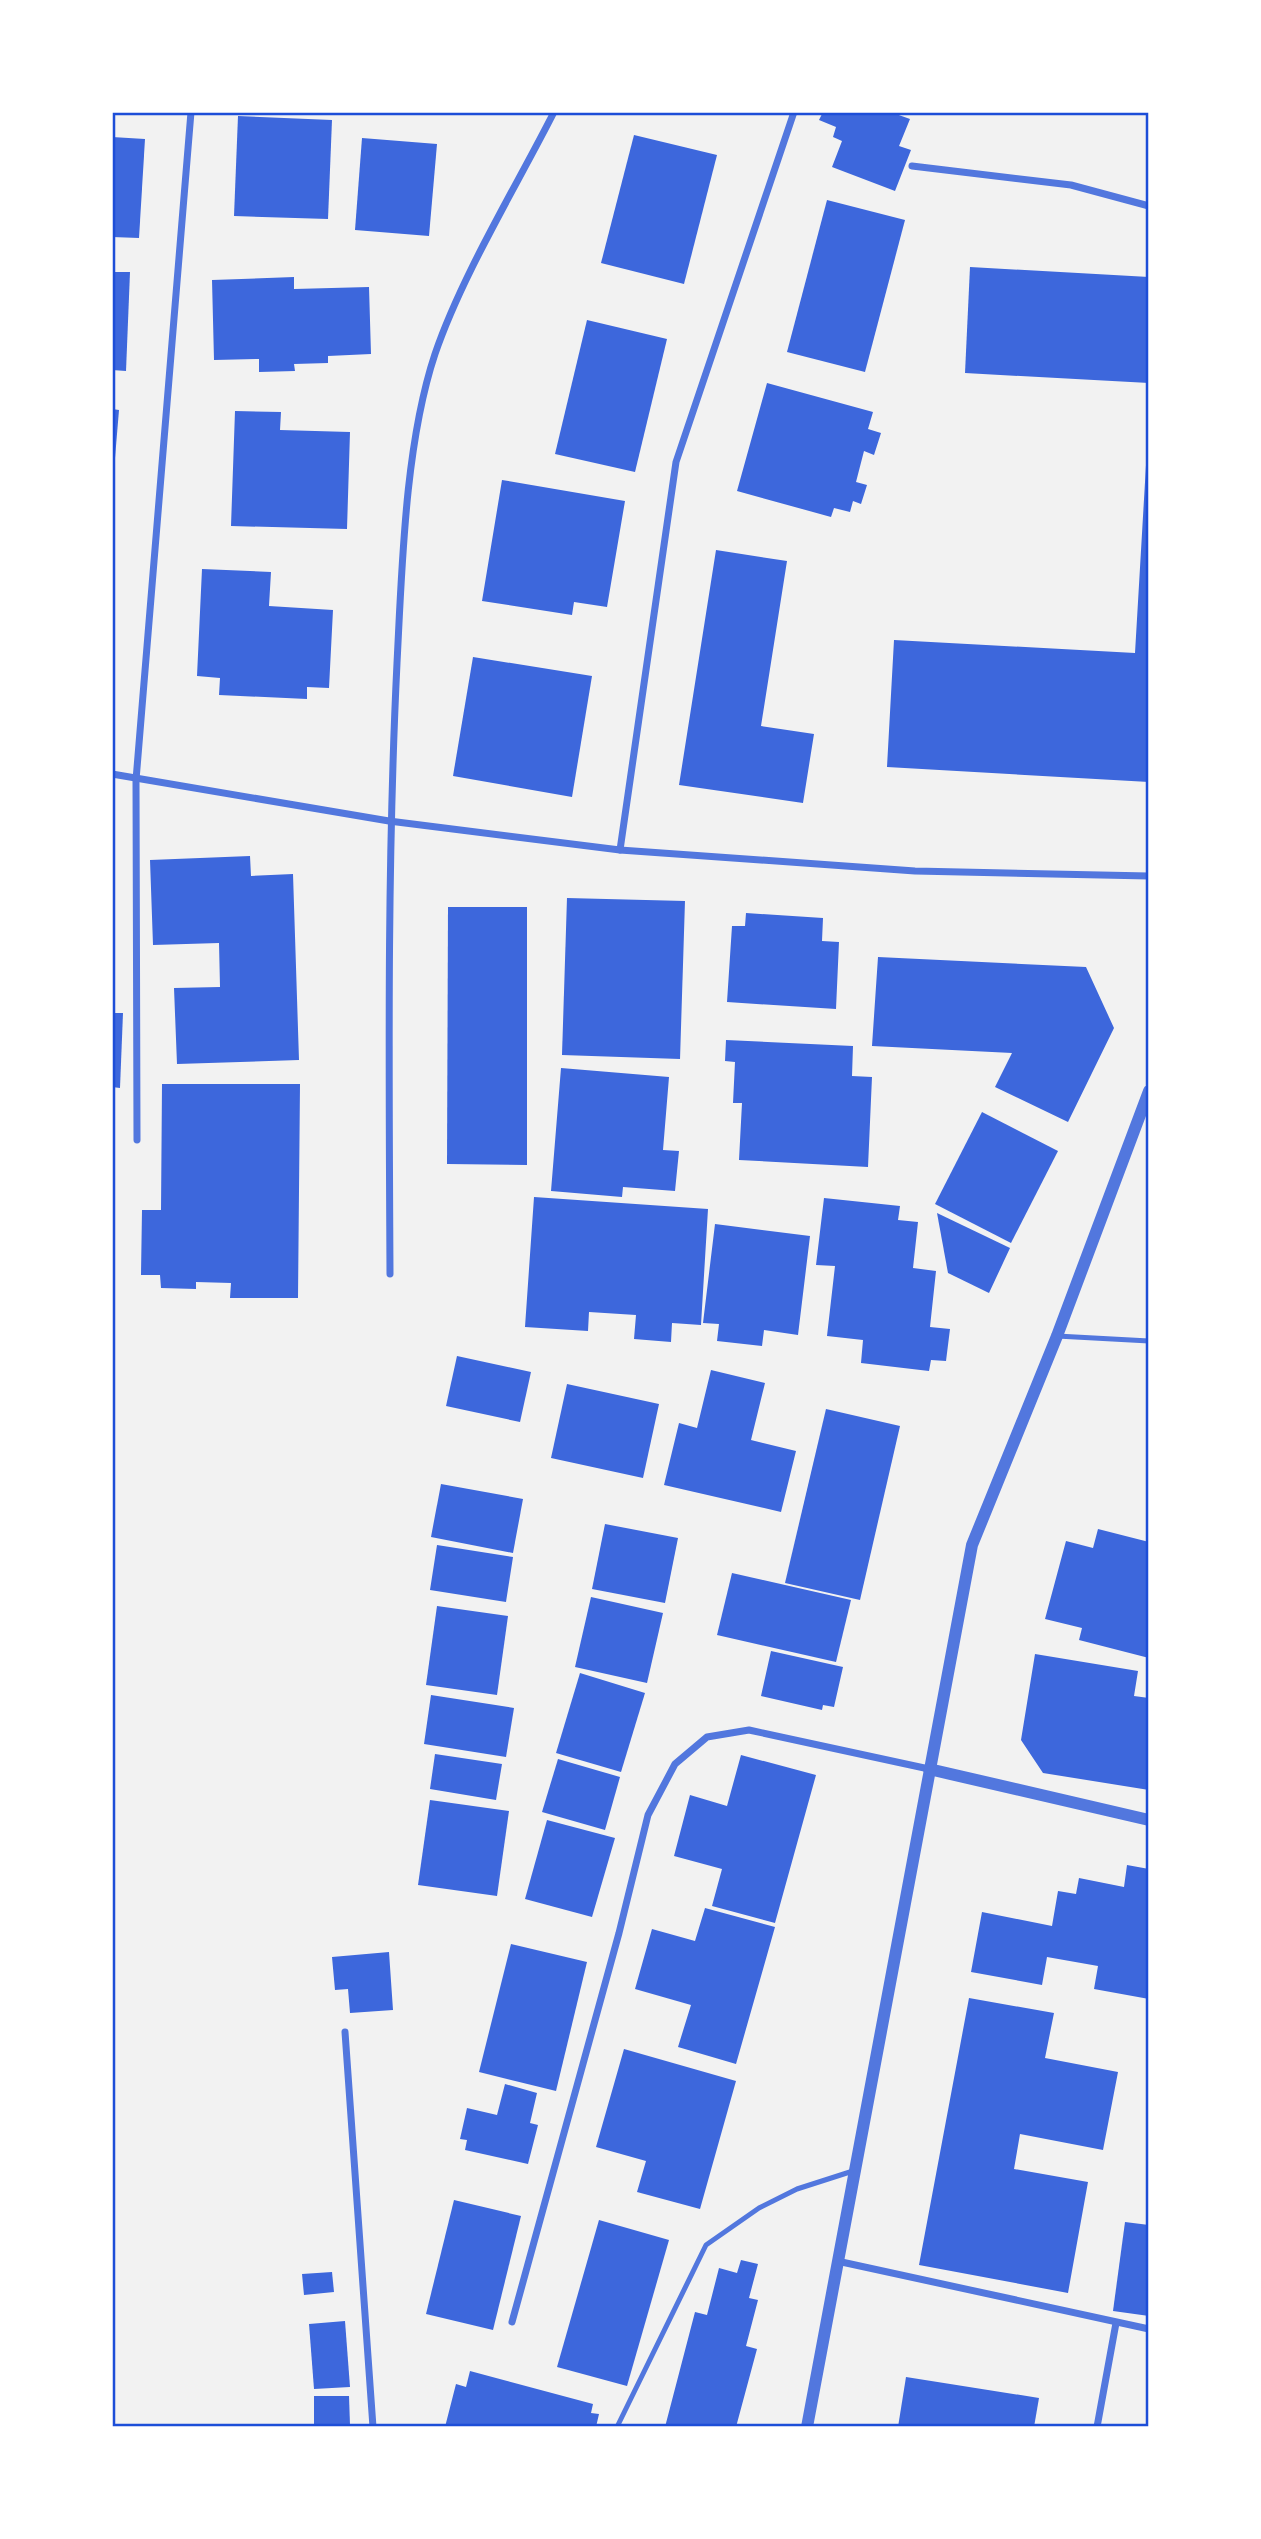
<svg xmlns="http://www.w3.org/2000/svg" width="1261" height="2539" viewBox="0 0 1261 2539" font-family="'Work Sans',sans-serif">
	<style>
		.building { fill: #3d67dc }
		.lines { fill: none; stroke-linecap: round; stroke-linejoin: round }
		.service { stroke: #5277de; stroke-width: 5 }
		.minor { stroke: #5277de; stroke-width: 7 }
		.tertiary { stroke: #5277de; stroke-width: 12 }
		.neatline { fill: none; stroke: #1d4ed8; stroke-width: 2.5 }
	</style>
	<rect width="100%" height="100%" fill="#f2f2f2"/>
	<!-- building -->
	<g class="building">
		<path d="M823 112H897L896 114 910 119 899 146 911 150 895 191 832 167 842 141 833 137 836 127 819 120Z"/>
		<path d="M238 116 332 120 328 219 234 216Z"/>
		<path d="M634 135 717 155 684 284 601 263Z"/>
		<path d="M112 137 145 139 139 238 112 237Z"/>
		<path d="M362 138 437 144 429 236 355 230Z"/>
		<path d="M827 200 905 220 865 372 787 352Z"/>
		<path d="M970 267 1149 277V383L965 373Z"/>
		<path d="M112 272H130L126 371 112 370Z"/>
		<path d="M294 277V289L369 287 371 354 328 356V363L294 364 295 371 259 372V359L214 360 212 280Z"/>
		<path d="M587 320 667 339 635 472 555 454Z"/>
		<path d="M767 383 873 412 868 429 881 433 874 455 864 451 856 482 867 485 861 504 853 501 850 512 834 508 831 517 737 491Z"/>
		<path d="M112 409 119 410 114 470H112Z"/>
		<path d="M235 411 281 412 280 430 350 432 347 529 231 526Z"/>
		<path d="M1147 448 1149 782 887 767 894 640 1135 653Z"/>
		<path d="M502 480 625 501 607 607 574 602 572 615 482 601Z"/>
		<path d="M716 550 787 561 761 726 814 734 803 803 679 785Z"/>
		<path d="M202 569 271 572 269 606 333 610 329 688 307 687V699L219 695 220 678 197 676Z"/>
		<path d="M473 657 592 676 572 797 453 776Z"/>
		<path d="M250 856 251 876 293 874 299 1060 177 1064 174 988 220 987 219 943 153 945 150 860Z"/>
		<path d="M567 898 685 901 680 1059 562 1055Z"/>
		<path d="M448 907H527V1165L447 1164Z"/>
		<path d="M746 913 823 918 822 941 839 942 836 1009 727 1002 732 926H745Z"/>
		<path d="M878 957 1086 967 1114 1028 1068 1122 995 1087 1012 1053 872 1046Z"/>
		<path d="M112 1013H123L120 1088 112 1087Z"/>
		<path d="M726 1040 853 1046 852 1076 872 1077 868 1167 739 1160 742 1103H733L735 1062 725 1061Z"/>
		<path d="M561 1068 669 1077 663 1150 679 1151 675 1191 623 1187 622 1197 551 1191Z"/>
		<path d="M162 1084H300L298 1298H230L231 1283 196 1282V1289L161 1288 160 1275H141L142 1210H161Z"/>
		<path d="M982 1112 1058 1151 1011 1243 935 1204Z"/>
		<path d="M534 1197 708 1209 701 1325 672 1323 671 1342 634 1339 636 1315 589 1312 588 1331 525 1327Z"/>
		<path d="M824 1198 900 1206 898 1220 918 1222 913 1268 936 1271 930 1327 950 1329 946 1361 931 1360 929 1371 861 1363 863 1340 827 1336 835 1266 816 1265Z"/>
		<path d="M937 1213 1010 1248 989 1293 948 1273Z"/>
		<path d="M715 1224 810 1236 798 1335 764 1330 762 1346 717 1341 719 1324 703 1323Z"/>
		<path d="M457 1356 531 1372 520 1422 446 1406Z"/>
		<path d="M711 1370 765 1383 751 1440 796 1451 781 1512 664 1485 679 1423 697 1428Z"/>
		<path d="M567 1384 659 1404 643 1478 551 1458Z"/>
		<path d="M826 1409 900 1426 860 1600 785 1583Z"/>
		<path d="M441 1484 523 1499 513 1553 431 1537Z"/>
		<path d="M605 1524 678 1538 665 1603 592 1589Z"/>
		<path d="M1098 1529 1149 1542V1658L1079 1640 1082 1628 1045 1619 1066 1541 1093 1548Z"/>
		<path d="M437 1545 513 1557 506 1602 430 1590Z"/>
		<path d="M732 1573 851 1600 836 1662 717 1635Z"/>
		<path d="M591 1597 663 1613 647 1683 575 1667Z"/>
		<path d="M437 1606 508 1616 497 1695 426 1685Z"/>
		<path d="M771 1651 843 1667 834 1707 823 1705 822 1710 761 1696Z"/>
		<path d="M1035 1654 1138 1671 1134 1696 1149 1698V1790L1043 1773 1021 1740Z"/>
		<path d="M580 1673 645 1693 621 1772 556 1753Z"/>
		<path d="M431 1695 514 1708 506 1757 424 1744Z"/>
		<path d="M435 1754 502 1764 496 1800 430 1789Z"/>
		<path d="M741 1755 816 1775 775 1923 712 1906 722 1869 674 1856 690 1795 727 1806Z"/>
		<path d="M558 1759 620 1777 605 1830 542 1812Z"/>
		<path d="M430 1800 509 1811 497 1896 418 1885Z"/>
		<path d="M547 1820 615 1838 592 1917 525 1899Z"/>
		<path d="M1127 1865 1149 1869V1999L1094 1989 1098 1966 1047 1957 1042 1985 971 1972 982 1912 1052 1926 1058 1891 1076 1894 1079 1878 1124 1887Z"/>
		<path d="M705 1908 775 1927 736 2064 678 2047 691 2005 635 1989 652 1929 695 1941Z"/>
		<path d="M511 1944 587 1962 556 2091 479 2072Z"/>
		<path d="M389 1952 393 2010 350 2013 348 1989 335 1990 332 1957Z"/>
		<path d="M969 1998 1054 2013 1045 2058 1118 2072 1103 2150 1020 2134 1014 2169 1088 2182 1068 2293 919 2265Z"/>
		<path d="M624 2049 736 2081 700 2209 637 2192 646 2161 596 2147Z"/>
		<path d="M505 2084 537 2093 530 2123 538 2125 528 2164 465 2150 467 2140 460 2139 467 2108 497 2115Z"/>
		<path d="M454 2200 521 2216 493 2330 426 2314Z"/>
		<path d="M599 2220 669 2240 627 2386 557 2367Z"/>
		<path d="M1125 2222 1149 2225V2316L1113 2311Z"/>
		<path d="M741 2260 758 2264 749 2298 758 2300 746 2346 757 2349 736 2427H665L695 2312 707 2315 719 2268 737 2273Z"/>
		<path d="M332 2272 334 2292 304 2295 302 2274Z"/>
		<path d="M345 2321 350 2387 314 2389 309 2324Z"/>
		<path d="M470 2371 593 2404 591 2413 599 2414 596 2427H445L456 2384 466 2387Z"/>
		<path d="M906 2377 1039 2398 1034 2427H898Z"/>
		<path d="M314 2396H349L350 2425 314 2426Z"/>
	</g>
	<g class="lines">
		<!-- service -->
		<g class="service">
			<path d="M1057 1336 1149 1341"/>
			<path d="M617 2427 706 2245 759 2208 797 2189 853 2171"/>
		</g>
		<!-- minor -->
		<g class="minor">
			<path d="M912 166 1071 185 1149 206"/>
			<path d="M112 774 389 821 620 850 915 871 1149 876"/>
			<path d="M620 850 676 462 794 112"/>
			<path d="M137 1140 136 780 191 112"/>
			<path d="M390 1274C389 1070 387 867 397 663 402 567 405 444 435 354 462 275 516 187 554 112"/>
			<path d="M345 2032 373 2427"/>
			<path d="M837 2261 1149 2329"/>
			<path d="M512 2322 619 1933 648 1815 675 1764 707 1737 749 1730 929 1769"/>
			<path d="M1097 2427 1116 2323"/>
		</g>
		<!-- tertiary -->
		<g class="tertiary">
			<path d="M929 1769 1149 1820"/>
			<path d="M807 2427 972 1545 1057 1336 1149 1091"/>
		</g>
	</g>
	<!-- border -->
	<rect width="1261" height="2539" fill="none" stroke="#ffffff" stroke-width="228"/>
	<rect x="114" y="114" width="1033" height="2311" class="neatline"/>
</svg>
